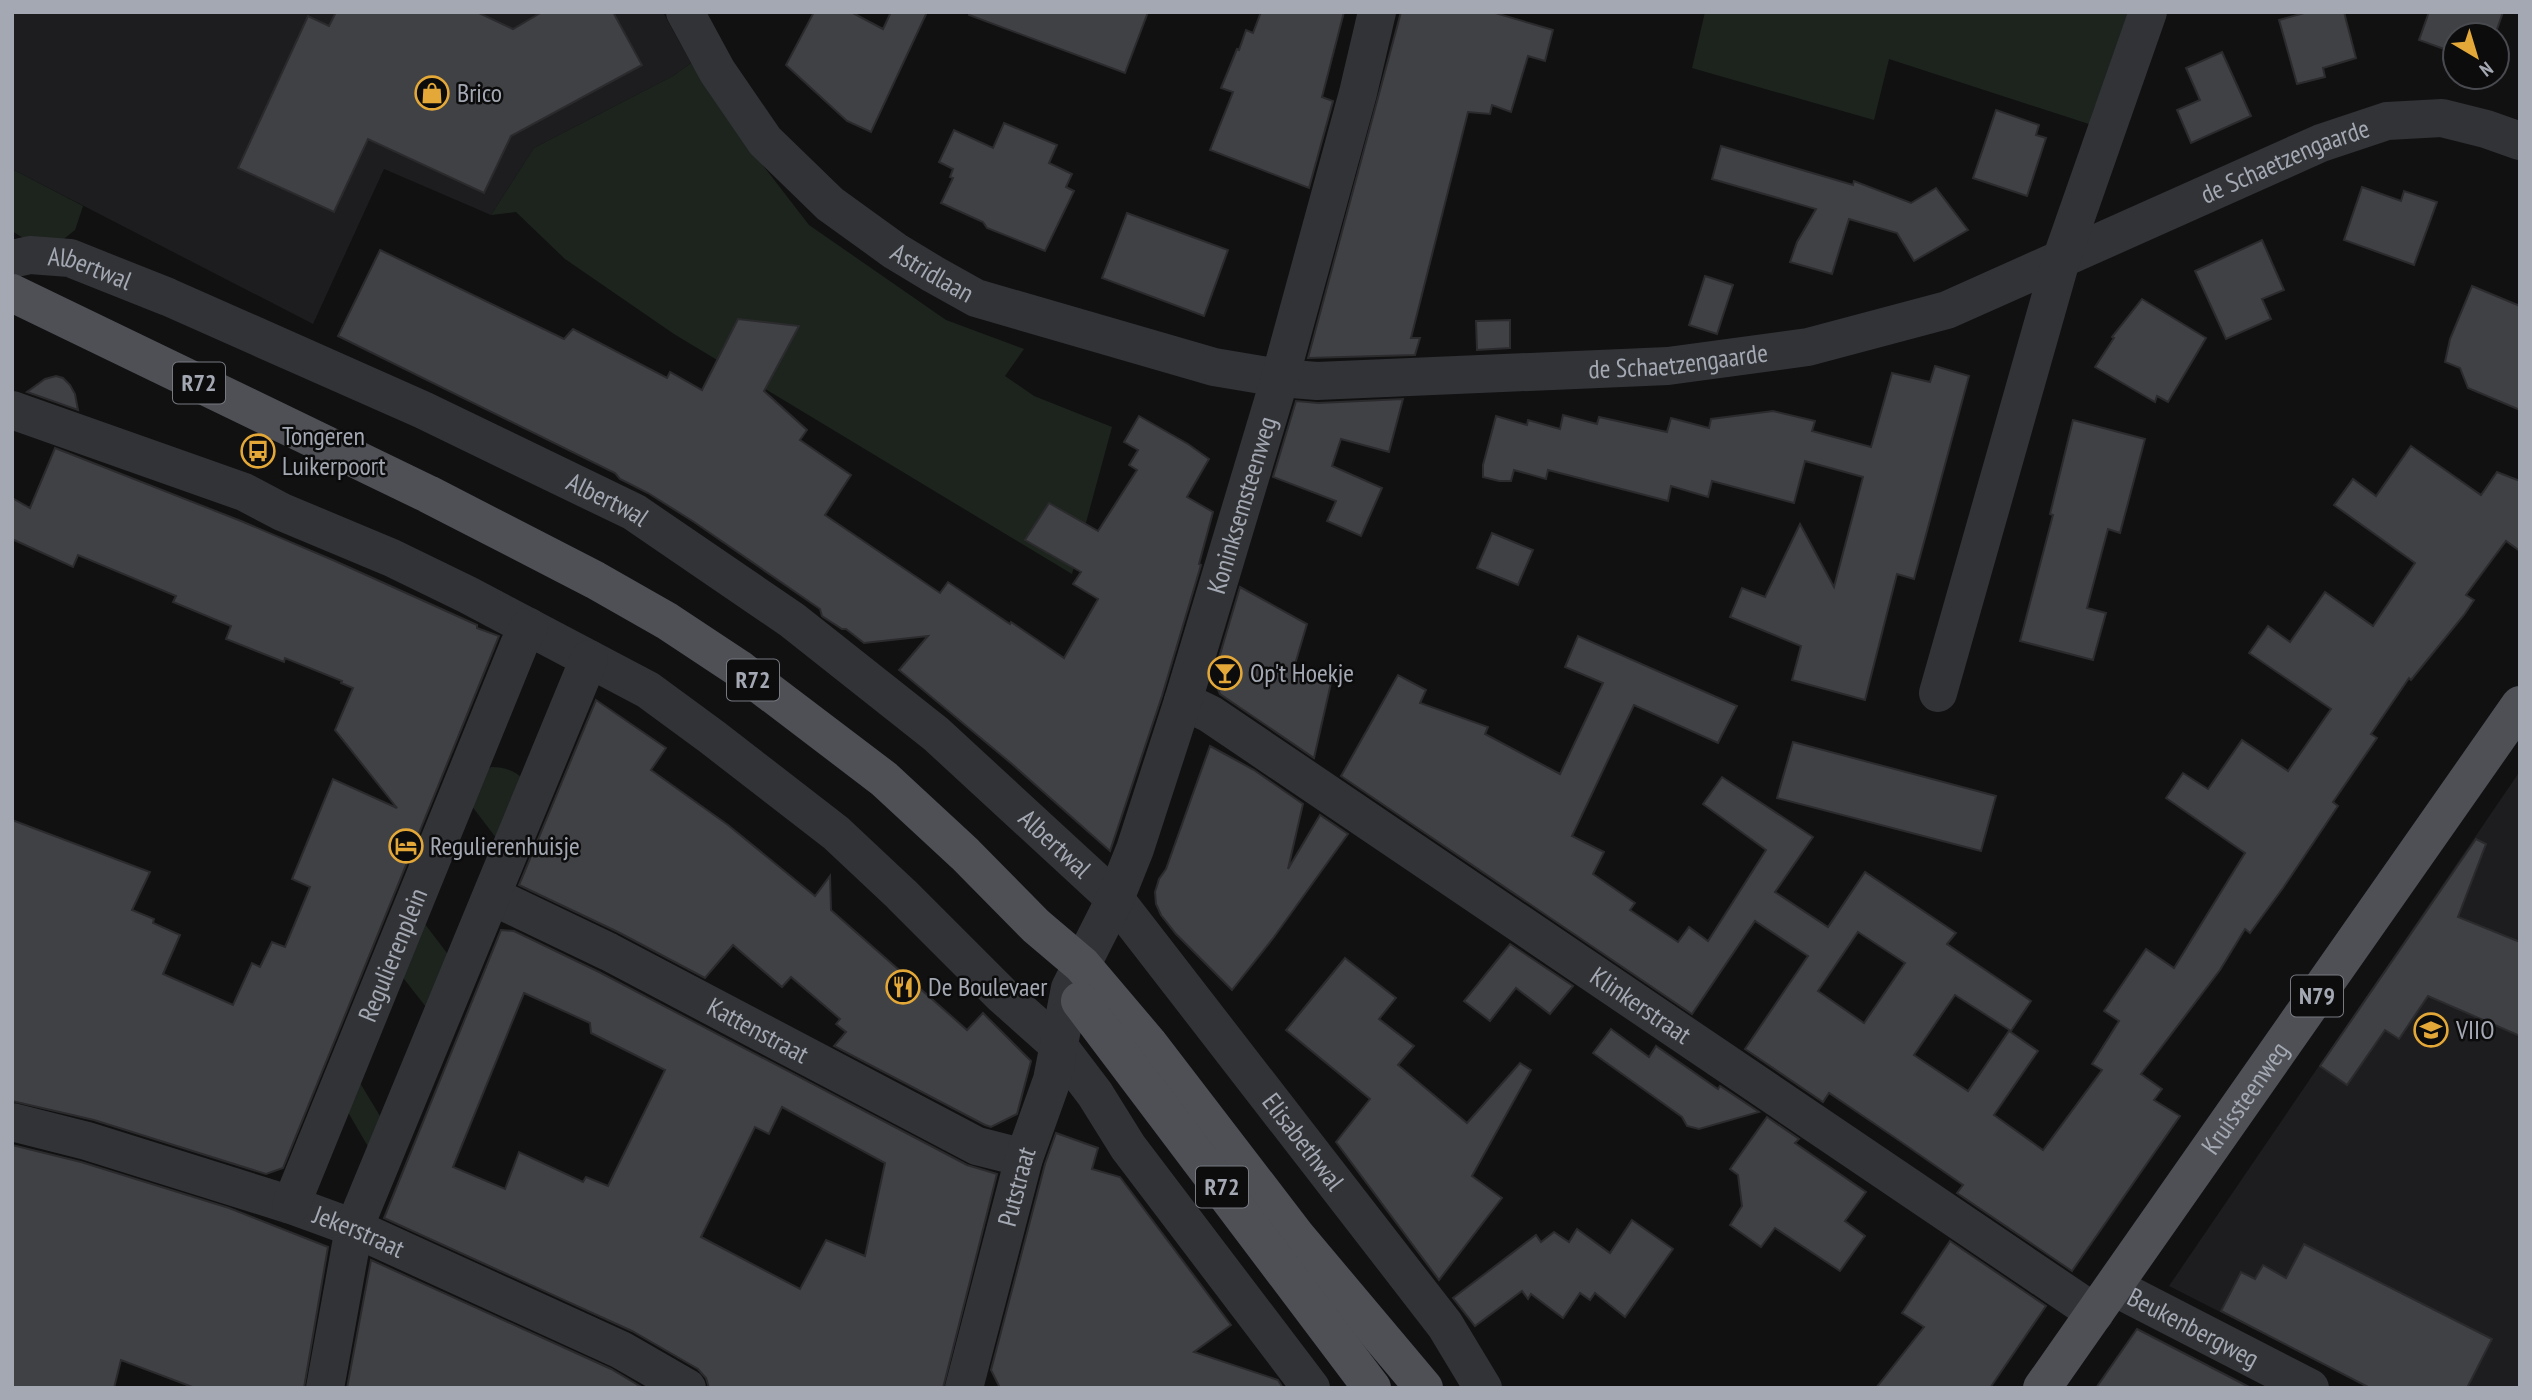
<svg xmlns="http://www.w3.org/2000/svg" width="2532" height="1400" viewBox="0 0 2532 1400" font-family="'PT Sans Narrow',sans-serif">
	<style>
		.built { fill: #1d1d1f }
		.green { fill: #1d241e }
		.building { fill: #404145; stroke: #2b2b2e; stroke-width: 2; fill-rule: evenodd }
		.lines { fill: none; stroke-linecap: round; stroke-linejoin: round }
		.minor { stroke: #323337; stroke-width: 38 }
		.major { stroke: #4e5056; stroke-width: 38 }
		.labels { text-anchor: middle; stroke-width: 5; stroke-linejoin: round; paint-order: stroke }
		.shield { fill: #0c0c0d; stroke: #767980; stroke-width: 2 }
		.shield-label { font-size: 24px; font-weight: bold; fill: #a3a8b2 }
		.poi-label { font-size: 26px; fill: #a3a8b2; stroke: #0c0c0d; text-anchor: start }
		.street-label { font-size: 26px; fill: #a3a8b2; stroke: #0c0c0d }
	</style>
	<rect width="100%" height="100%" fill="#111112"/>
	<!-- built -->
	<g class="built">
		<path d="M12 12H663L691 63 673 76 534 148 491 215 384 169 313 324 12 169Z"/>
		<path d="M2518 774 2520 775V1388H2370L2169 1286Z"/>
	</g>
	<!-- green -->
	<g class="green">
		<path d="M1705 12H2131L2092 125 1889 59 1874 120 1692 68Z"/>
		<path d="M691 63 765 168 809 225 946 320 1024 349 1005 376 1034 396 1112 427 1072 574 674 334 565 259 516 212 491 215 534 148 673 76Z"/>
		<path d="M12 169 83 206 75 230 60 242 31 243 12 231Z"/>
		<path d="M491 767C504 767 515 770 524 780L500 843 468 801 480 775Z"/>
		<path d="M418 915 453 961 430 1012 397 970Z"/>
		<path d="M354 1073 386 1126 373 1155 342 1102Z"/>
	</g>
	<!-- building -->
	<g class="building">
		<path d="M336 12H477L513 29 542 12H613L642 65 511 136 484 193 368 139 334 212 238 168 308 16 329 26Z"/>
		<path d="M814 12H851L883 29 891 12H927L871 132 847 121 786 65Z"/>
		<path d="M970 12H1148L1125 73 969 15Z"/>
		<path d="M1261 12H1344L1322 97 1333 101 1309 188 1210 150 1233 92 1221 88 1237 49 1239 50 1246 30 1253 33Z"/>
		<path d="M1401 12H1492L1553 30 1545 61 1528 56 1511 112 1492 105 1490 114 1468 112 1411 338H1420L1415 355 1308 358Z"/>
		<path d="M2308 12H2344L2356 58 2323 68 2325 77 2297 84 2279 20Z"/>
		<path d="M2429 12H2503L2495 35H2455V53L2419 40Z"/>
		<path d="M2222 52 2251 116 2191 143 2177 110 2200 100 2186 68Z"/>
		<path d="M1996 110 2039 125 2036 135 2046 138 2027 196 1973 178Z"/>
		<path d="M1004 123 1057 145 1049 163 1072 174 1066 187 1074 191 1045 251 987 228 983 222 941 203 953 178 950 177 953 169 939 162 954 130 993 148Z"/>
		<path d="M1721 146 1853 185 1854 181 1911 203 1936 188 1968 230 1914 261 1897 233 1849 219 1832 274 1790 262 1797 242 1816 209 1712 179Z"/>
		<path d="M2362 187 2401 201 2404 191 2437 202 2414 265 2344 240Z"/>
		<path d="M1127 213 1228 250 1204 316 1102 278Z"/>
		<path d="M2262 240 2284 290 2262 299 2271 319 2226 339 2195 271Z"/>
		<path d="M380 250 564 339 573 329 667 378 670 372 702 390 738 319 799 326 764 391 807 430 800 440 851 475 825 515 940 593 948 582 1010 624 1011 622 1064 658 1098 599 1073 584 1081 572 1025 540 1049 503 1098 531 1137 470 1129 465 1138 450 1124 442 1139 416 1188 444 1209 459 1187 497 1213 512 1199 564 1201 565 1162 696 1110 851 1012 764 899 670 928 636 864 643 846 629H842L822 616 820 609 694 522 648 493 620 479 615 473 338 336Z"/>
		<path d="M1705 276 1733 285 1717 334 1689 325Z"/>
		<path d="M2472 286 2520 306V410L2468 388 2460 368 2445 362 2450 339Z"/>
		<path d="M2142 299 2206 338 2168 402 2157 396 2155 402 2095 367 2114 338 2112 337Z"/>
		<path d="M1510 320V348L1477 350 1476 321Z"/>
		<path d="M1935 366 1969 376 1914 579 1897 574 1865 700 1792 680 1801 646 1730 617 1742 588 1765 597 1800 524 1834 587 1863 477 1805 461 1794 503 1712 481 1708 497 1671 486 1668 501 1548 470 1546 479 1514 470 1511 481H1499L1483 477V465L1496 416 1527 425 1528 420 1560 429 1563 415 1597 424 1599 417 1667 432 1671 418 1709 428 1711 419 1773 411 1815 421 1812 431 1871 447 1892 373 1930 382Z"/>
		<path d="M56 376 63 378 70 385 75 394 78 410 27 392 45 379Z"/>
		<path d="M1403 399 1389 452 1341 439 1332 466 1382 488 1361 536 1327 521 1336 501 1273 477 1296 401 1318 403Z"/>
		<path d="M2073 420 2145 439 2120 533 2108 529 2087 608 2106 613 2093 660 2020 641 2053 515 2050 514Z"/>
		<path d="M2411 446 2481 495 2497 472 2520 481V551L2506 541 2466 595 2474 600 2464 615 2411 680 2409 678 2371 734 2377 738 2333 802 2338 806 2283 888 2250 933 2245 929 2220 970 2141 1074 2162 1089 2154 1100 2180 1116 2072 1271 1957 1193 1963 1185 1894 1137 1829 1093 1823 1102 1745 1049 1808 956 1755 921 1692 1014 1341 776 1398 675 1426 690 1420 703 1488 727 1485 734 1560 774 1603 683 1565 667 1578 636 1737 706 1718 743 1634 705 1572 836 1604 852 1593 874 1635 903 1630 910 1678 942 1689 927 1708 941 1766 850 1703 804 1722 777 1813 837 1775 892 1828 927 1865 872 1956 933 1947 944 2031 1001 2011 1031 1955 995 1914 1055 1968 1091 2009 1031 2038 1051 1994 1115 2043 1150 2102 1070 2092 1064 2119 1021 2104 1011 2146 949 2174 968 2245 853 2166 798 2183 773 2208 789 2242 740 2288 771 2331 709 2249 653 2268 626 2290 642 2325 592 2373 626 2415 563 2334 505 2353 479 2376 496ZM1858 932 1905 963 1864 1023 1818 991Z"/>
		<path d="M55 448 241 521 335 561 477 625V628L499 636 283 1168 266 1174 94 1120 12 1101V820L150 872 132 910 154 919 153 923 180 935 163 974 233 1005 252 963 260 967 272 942 285 947 310 887 292 879 333 779 397 808 335 730 353 688 341 683 342 681 285 658 284 662 226 639 231 626 173 602 176 596 78 555 73 567 12 539V498L30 508Z"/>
		<path d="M1492 533 1533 550 1518 585 1477 568Z"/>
		<path d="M1240 587 1307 624 1293 671 1331 683 1314 758 1220 694 1213 678Z"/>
		<path d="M596 700 666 748 651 770 728 825 815 896 830 876 831 910 967 1030 983 1013 1031 1061 1017 1114 991 1127 985 1125 834 1046 846 1032 836 1024 840 1019 791 977 782 987 733 945 705 978 618 932 519 885Z"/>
		<path d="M1793 742 1996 796 1981 851 1777 798Z"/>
		<path d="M1210 746 1254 770 1303 804 1288 869 1320 815 1348 834 1274 937 1232 990 1176 934 1161 915 1156 904 1155 892 1159 879 1166 869Z"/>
		<path d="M2476 839 2486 844 2458 917 2520 942V1036L2428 996 2399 1039 2385 1030 2347 1085 2320 1066Z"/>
		<path d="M501 930 514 931 599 972 967 1165 997 1174 943 1388H709L706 1378 698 1369 632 1331 384 1218ZM524 993 590 1023 591 1033 665 1070 608 1186 586 1177 583 1182 519 1152 505 1189 453 1167ZM782 1107 885 1163 865 1256 826 1240 800 1289 701 1237 755 1127 769 1134Z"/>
		<path d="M1510 944 1573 986 1550 1014 1516 988 1490 1021 1464 1001Z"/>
		<path d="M1345 958 1396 998 1379 1019 1414 1046 1398 1065 1467 1123 1520 1063 1531 1070 1472 1176 1502 1198 1439 1280 1336 1142 1370 1099 1286 1030Z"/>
		<path d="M1611 1029 1649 1057 1656 1046 1718 1089 1720 1086 1759 1112 1699 1129 1687 1126 1682 1117 1593 1053Z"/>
		<path d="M1767 1117 1799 1139 1795 1143 1866 1192 1845 1221 1865 1236 1840 1271 1775 1228 1761 1247 1730 1225 1742 1206 1738 1175 1730 1169Z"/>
		<path d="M1056 1133 1098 1148 1092 1169 1120 1177 1231 1325 1194 1352 1278 1380 1283 1388H1000L991 1370 1045 1164Z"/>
		<path d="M12 1145 81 1162 229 1208 328 1247 304 1388H195L121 1360 114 1388H12Z"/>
		<path d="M1632 1220 1673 1249 1625 1317 1595 1293 1590 1300 1580 1293 1563 1318 1531 1294 1528 1299 1522 1291 1475 1326 1453 1298 1536 1235 1541 1242 1554 1232 1569 1242 1577 1229 1610 1253Z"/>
		<path d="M1950 1241 2046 1306 1990 1388H1876L1924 1327 1902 1313Z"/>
		<path d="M2304 1244 2492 1339 2467 1388H2370L2221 1311 2241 1272 2255 1279 2263 1265 2286 1278Z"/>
		<path d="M371 1260 611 1369 643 1388H347Z"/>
		<path d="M2137 1329 2251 1388H2096Z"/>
	</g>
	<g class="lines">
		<!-- minor -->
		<g class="minor">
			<path id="s1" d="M685 12 717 71 765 141 830 204 895 251 933 274 976 298 1214 367 1280 378 1317 381 1668 366 1808 347 1947 310 2321 143 2387 121 2442 118 2486 129 2520 141"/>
			<path id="s2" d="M12 259 30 255 70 258 168 297 423 410 634 512 792 620 936 734 1115 899 1445 1325 1483 1388"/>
			<path d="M12 410 244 492 282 512 392 558 468 595 648 690 712 737 836 833 901 894 1002 995 1057 1044 1095 1094 1128 1147 1311 1388"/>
			<path d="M1938 693 2061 260 2148 12"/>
			<path id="s3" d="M1183 701 1210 714 2095 1313"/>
			<path id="s4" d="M492 896 609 952 977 1146 1024 1158"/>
			<path id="s5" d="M12 1122 87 1141 291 1205 354 1228 621 1350 687 1388"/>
			<path id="s6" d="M291 1205 519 645 529 627"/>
			<path id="s7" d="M2114 1287 2310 1388"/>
			<path d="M325 1388 354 1228 589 659"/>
			<path id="s8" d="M964 1388 1024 1158 1052 1080 1070 988 1115 899 1135 849 1183 701 1280 378 1358 93 1377 12"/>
		</g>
		<!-- major -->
		<g class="major">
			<path d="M12 293 428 494 595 580 667 621 738 668 884 779 965 854 1036 926 1082 965 1149 1044 1297 1237 1424 1388"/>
			<path d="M1080 1001 1372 1388"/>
			<path id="s9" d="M2042 1388 2520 705"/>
		</g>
	</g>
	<!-- icons -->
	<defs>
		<symbol id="shop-ring" viewBox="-11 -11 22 22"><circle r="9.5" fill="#0c0c0d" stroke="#e3a838" stroke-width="1.5"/><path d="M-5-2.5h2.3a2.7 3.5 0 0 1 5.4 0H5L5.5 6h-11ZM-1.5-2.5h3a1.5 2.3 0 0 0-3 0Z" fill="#e3a838"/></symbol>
		<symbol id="bus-ring" viewBox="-11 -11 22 22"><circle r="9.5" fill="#0c0c0d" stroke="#e3a838" stroke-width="1.5"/><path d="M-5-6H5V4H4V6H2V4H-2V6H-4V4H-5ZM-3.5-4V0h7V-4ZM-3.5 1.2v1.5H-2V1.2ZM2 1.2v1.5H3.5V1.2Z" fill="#e3a838"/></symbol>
		<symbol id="bar-ring" viewBox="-11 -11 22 22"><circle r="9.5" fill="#0c0c0d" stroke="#e3a838" stroke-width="1.5"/><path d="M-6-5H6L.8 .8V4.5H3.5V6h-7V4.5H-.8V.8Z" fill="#e3a838"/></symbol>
		<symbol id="hotel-ring" viewBox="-11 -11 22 22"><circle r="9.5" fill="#0c0c0d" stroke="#e3a838" stroke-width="1.5"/><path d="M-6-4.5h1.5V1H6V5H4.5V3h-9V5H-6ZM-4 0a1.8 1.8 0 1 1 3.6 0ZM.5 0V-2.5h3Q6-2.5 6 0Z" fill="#e3a838"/></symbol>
		<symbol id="restaurant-ring" viewBox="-11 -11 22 22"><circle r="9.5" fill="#0c0c0d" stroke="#e3a838" stroke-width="1.5"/><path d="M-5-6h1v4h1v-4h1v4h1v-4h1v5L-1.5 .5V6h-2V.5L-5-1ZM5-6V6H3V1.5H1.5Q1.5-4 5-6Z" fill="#e3a838"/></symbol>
		<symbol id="school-ring" viewBox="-11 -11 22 22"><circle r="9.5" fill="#0c0c0d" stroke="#e3a838" stroke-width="1.5"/><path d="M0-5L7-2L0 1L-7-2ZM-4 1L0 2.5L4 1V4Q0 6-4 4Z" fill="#e3a838"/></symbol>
	</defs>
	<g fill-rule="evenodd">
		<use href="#shop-ring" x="413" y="74" width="38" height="38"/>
		<use href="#bus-ring" x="239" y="432" width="38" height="38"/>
		<use href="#bar-ring" x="1206" y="654" width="38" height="38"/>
		<use href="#hotel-ring" x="387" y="827" width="38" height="38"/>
		<use href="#restaurant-ring" x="884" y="968" width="38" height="38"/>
		<use href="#school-ring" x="2412" y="1011" width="38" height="38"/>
	</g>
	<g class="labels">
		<!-- shield labels -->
		<g class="shield">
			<rect x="173" y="362.5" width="52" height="41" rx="5"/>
			<rect x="727" y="659.5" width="52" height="41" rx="5"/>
			<rect x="2291" y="975.5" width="52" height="41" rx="5"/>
			<rect x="1196" y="1166.5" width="52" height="41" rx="5"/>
		</g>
		<g class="shield-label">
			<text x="199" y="391">R72</text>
			<text x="753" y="688">R72</text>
			<text x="2317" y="1004">N79</text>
			<text x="1222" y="1195">R72</text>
		</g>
		<!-- poi labels -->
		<g class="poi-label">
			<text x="457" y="102">Brico</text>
			<text x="282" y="445">Tongeren<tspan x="282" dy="30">Luikerpoort</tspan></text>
			<text x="1250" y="682">Op't Hoekje</text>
			<text x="430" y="855">Regulierenhuisje</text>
			<text x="928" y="996">De Boulevaer</text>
			<text x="2456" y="1039">VIIO</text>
		</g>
		<!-- street labels -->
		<g class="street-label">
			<text dy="9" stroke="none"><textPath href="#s1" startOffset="1774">de Schaetzengaarde</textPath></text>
			<text dy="9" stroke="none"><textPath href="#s1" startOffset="366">Astridlaan</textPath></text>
			<text dy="9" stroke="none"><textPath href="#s2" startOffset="80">Albertwal</textPath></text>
			<text dy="9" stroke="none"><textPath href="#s1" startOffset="1130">de Schaetzengaarde</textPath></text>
			<text dy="9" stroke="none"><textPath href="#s2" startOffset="648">Albertwal</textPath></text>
			<text dy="9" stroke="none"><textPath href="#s8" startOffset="928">Koninksemsteenweg</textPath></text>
			<text dy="9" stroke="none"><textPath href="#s2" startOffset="1214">Albertwal</textPath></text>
			<text dy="9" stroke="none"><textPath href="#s6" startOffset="270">Regulierenplein</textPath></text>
			<text dy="9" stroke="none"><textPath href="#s3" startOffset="550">Klinkerstraat</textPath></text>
			<text dy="9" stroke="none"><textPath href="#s4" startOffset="298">Kattenstraat</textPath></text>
			<text dy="9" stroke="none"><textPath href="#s9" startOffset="354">Kruissteenweg</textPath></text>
			<text dy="9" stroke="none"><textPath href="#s2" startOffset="1603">Elisabethwal</textPath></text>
			<text dy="9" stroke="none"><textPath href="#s8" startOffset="208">Putstraat</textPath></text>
			<text dy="9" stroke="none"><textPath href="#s5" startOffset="364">Jekerstraat</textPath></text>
			<text dy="9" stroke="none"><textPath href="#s7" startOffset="89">Beukenbergweg</textPath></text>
		</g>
	</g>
	<!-- border -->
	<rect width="2532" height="1400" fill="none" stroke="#a3a8b2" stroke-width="28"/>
	<!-- north arrow -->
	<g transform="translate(2476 56) rotate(142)"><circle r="33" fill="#0c0c0d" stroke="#484a4f" stroke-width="2"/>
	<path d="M0-5L12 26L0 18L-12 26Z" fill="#e3a838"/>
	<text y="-10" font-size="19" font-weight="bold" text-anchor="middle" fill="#a3a8b2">N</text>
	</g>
</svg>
